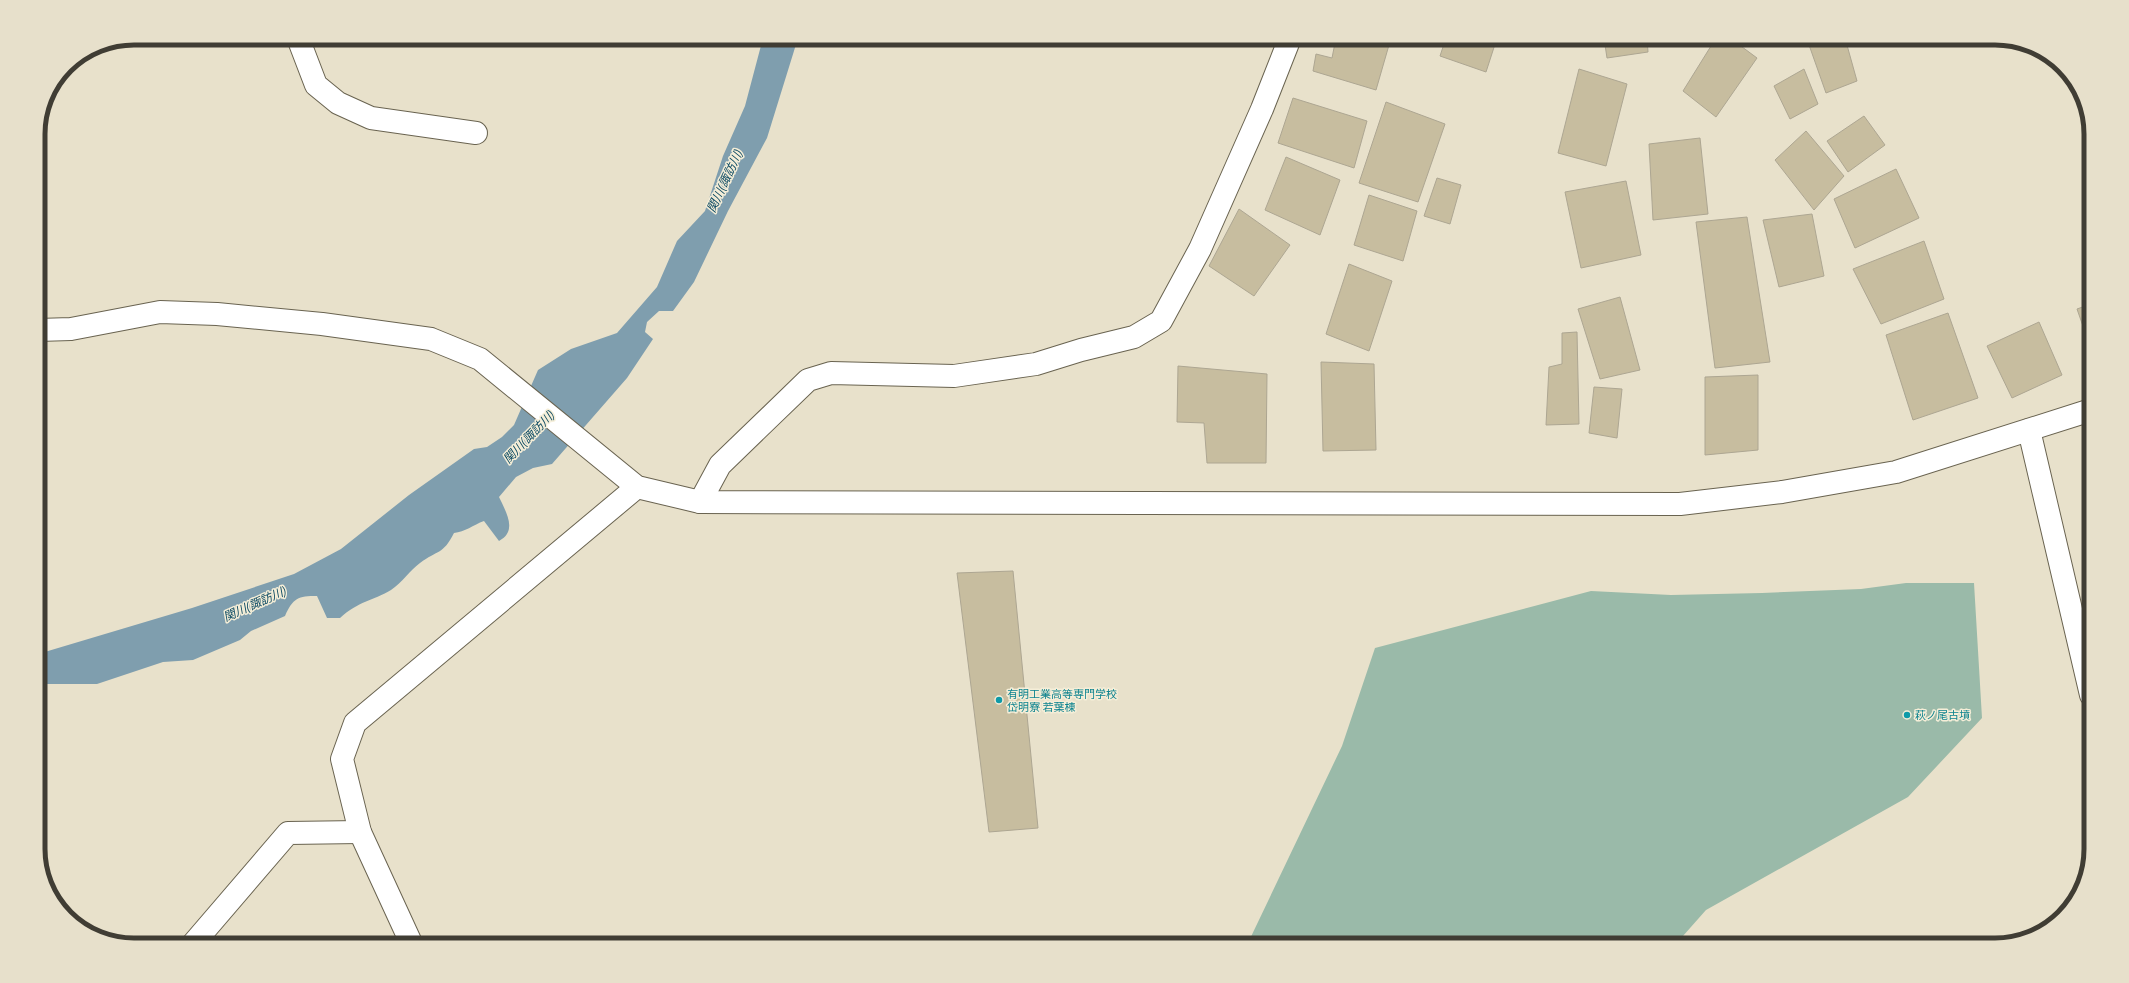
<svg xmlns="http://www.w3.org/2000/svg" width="2129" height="983" viewBox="0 0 2129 983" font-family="Ubuntu,'Noto Sans JP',sans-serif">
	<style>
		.forest { fill: #9abaa9 }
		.water { fill: #7f9eae }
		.building { fill: #c7bd9f; stroke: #ada692 }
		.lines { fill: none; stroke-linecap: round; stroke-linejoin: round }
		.minor-casing { stroke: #696350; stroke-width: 24 }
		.tertiary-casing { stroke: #696350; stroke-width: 24 }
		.minor { stroke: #fff; stroke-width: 22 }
		.tertiary { stroke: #fff; stroke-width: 22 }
		.culture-dot { fill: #0f9aa8; stroke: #f5eed8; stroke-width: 1.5 }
		.labels { text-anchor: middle; stroke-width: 3; stroke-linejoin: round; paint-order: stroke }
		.culture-label { font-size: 11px; fill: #0d838f; stroke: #f5eed8; text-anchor: start }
		.water-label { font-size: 12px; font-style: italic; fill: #0c4a63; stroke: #f5eed8 }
		.rim { fill: none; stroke: #403d34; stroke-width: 5 }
	</style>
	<rect width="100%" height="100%" fill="#e8e1cb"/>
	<!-- forest -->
	<path class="forest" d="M1906 583H1974L1982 718 1908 797 1706 910 1675 945H1247L1342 746 1375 648 1591 591 1671 595 1762 593 1861 589Z"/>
	<!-- water -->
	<path class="water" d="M763 38H798L767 138 728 211 694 282 673 311H659L647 322 645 332 653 339 627 378 552 464 533 468 516 477 499 497C506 512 518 531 499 541L484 521C473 525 465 532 454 533 443 555 437 550 420 563 410 570 402 583 391 590 372 601 359 601 340 618H327L317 596C298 596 293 598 285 616L251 631 240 640 193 660 163 662 97 684H38V654L192 608 294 574 341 549 409 495 474 449 487 447 502 437 514 425 538 370 571 349 617 333 657 287 677 241 705 211 723 156 745 106Z"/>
	<!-- building -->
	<g class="building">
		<path d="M1336 38H1391L1376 90 1313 71 1316 54 1332 58Z"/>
		<path d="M1446 38H1497L1486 72 1440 56Z"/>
		<path d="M1604 38H1647L1648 52 1607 58Z"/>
		<path d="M1716 38H1730L1757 58 1716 117 1683 91Z"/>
		<path d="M1820 38H1845L1857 81 1826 93 1808 42Z"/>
		<path d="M1579 69 1627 84 1606 166 1558 153Z"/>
		<path d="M1804 69 1818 104 1790 119 1774 86Z"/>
		<path d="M1293 98 1367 121 1354 168 1278 143Z"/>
		<path d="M1386 102 1445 124 1418 202 1359 183Z"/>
		<path d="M1864 116 1885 145 1848 172 1827 141Z"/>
		<path d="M1806 131 1844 176 1814 210 1775 160Z"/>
		<path d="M1700 138 1708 214 1653 220 1649 144Z"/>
		<path d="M1286 157 1340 180 1320 235 1265 210Z"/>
		<path d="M1896 169 1919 218 1855 248 1834 199Z"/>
		<path d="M1437 178 1461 185 1450 224 1424 216Z"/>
		<path d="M1626 181 1641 255 1581 268 1565 192Z"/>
		<path d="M1369 195 1417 211 1403 261 1354 245Z"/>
		<path d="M1239 209 1290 245 1254 296 1209 266Z"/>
		<path d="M1812 214 1824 276 1779 287 1763 220Z"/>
		<path d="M1747 217 1770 362 1715 368 1696 222Z"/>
		<path d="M1924 241 1944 299 1881 324 1853 269Z"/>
		<path d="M1349 264 1392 281 1369 351 1326 334Z"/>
		<path d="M1620 297 1640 370 1600 379 1578 309Z"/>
		<path d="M2091 304V349L2077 309Z"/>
		<path d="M1948 313 1978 398 1913 420 1886 335Z"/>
		<path d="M2039 322 2062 375 2012 398 1987 346Z"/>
		<path d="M1577 332 1579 424 1546 425 1549 367 1562 364V333Z"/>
		<path d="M1321 362 1374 364 1376 450 1323 451Z"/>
		<path d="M1178 366 1267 374 1266 463H1207L1204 423 1177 422Z"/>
		<path d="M1758 375V450L1705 455V377Z"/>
		<path d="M1594 387 1622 389 1617 438 1589 433Z"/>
		<path d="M1013 571 1038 828 989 832 957 573Z"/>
	</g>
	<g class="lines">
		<defs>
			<g id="minor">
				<path d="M298 38 316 85 338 103 371 118 476 133"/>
				<path d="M2029 430 2091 695"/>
				<path d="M700 502 720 465 808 380 831 373 954 376 1036 364 1081 350 1134 337 1161 321 1200 249 1262 109 1290 38"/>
				<path d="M192 945 288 833 360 832"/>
				<path d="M412 945 360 832 342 759 355 723 637 487"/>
			</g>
			<path id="tertiary" d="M38 330 71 329 160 312 217 314 322 324 431 339 480 359 637 487 700 502 1680 504 1782 492 1896 472 2091 410"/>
		</defs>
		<!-- minor casing -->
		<use href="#minor" class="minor-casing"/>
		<!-- tertiary casing -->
		<use href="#tertiary" class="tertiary-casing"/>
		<!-- minor -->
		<use href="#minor" class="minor"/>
		<!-- tertiary -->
		<use href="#tertiary" class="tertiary"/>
	</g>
	<!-- markers -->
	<g class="culture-dot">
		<circle cx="999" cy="700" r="4"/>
		<circle cx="1907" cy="715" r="4"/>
	</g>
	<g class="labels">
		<!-- culture labels -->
		<g class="culture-label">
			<text x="1007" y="698">有明工業高等専門学校<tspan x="1007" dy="13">岱明寮 若葉棟</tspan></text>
			<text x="1915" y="719">萩ノ尾古墳</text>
		</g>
		<!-- water labels -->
		<g class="water-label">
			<text transform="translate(725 181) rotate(-65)" y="4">関川(諏訪川)</text>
			<text transform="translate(529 437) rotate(-46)" y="4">関川(諏訪川)</text>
			<text transform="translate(255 604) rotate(-24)" y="4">関川(諏訪川)</text>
		</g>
	</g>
	<!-- crop -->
	<path d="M0 0H2129V983H0ZM134 45H1995A89 89 0 0 1 2084 134V849A89 89 0 0 1 1995 938H134A89 89 0 0 1 45 849V134A89 89 0 0 1 134 45Z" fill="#e7e0cb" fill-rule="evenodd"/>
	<path class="rim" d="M134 45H1995A89 89 0 0 1 2084 134V849A89 89 0 0 1 1995 938H134A89 89 0 0 1 45 849V134A89 89 0 0 1 134 45Z"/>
</svg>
